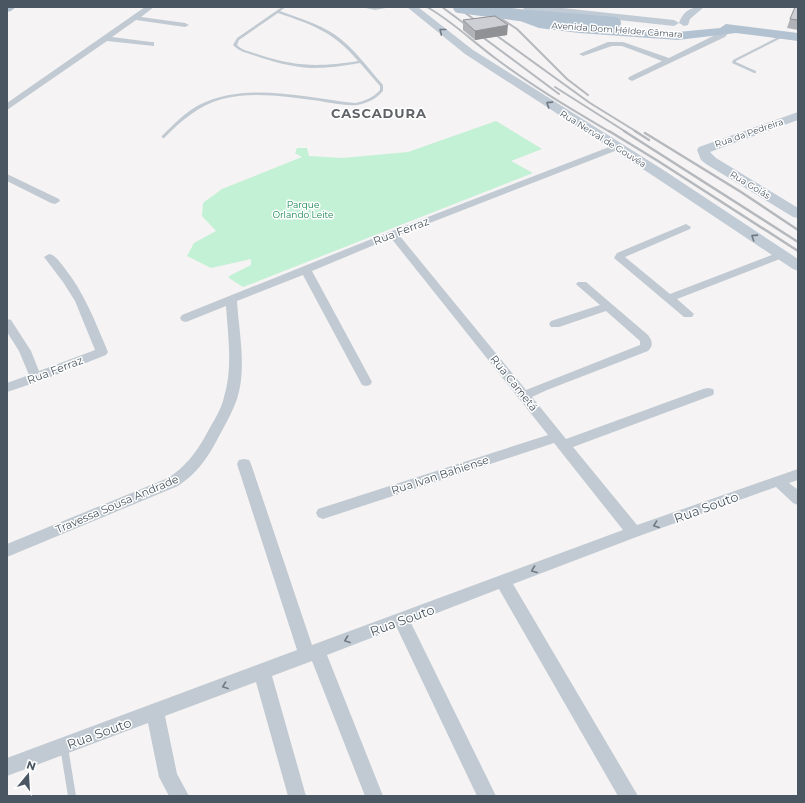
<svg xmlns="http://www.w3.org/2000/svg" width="805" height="803" viewBox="0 0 805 803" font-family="Montserrat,sans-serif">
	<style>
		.green { fill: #c3f1d5 }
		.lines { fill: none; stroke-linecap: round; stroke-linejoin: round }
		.lane { fill: #c1cad2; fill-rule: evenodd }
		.street { fill: #c1cad2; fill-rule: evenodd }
		.secondary { fill: #c1cbd6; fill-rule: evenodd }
		.primary { fill: #b3c2d1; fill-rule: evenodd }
		.rail-far1 { stroke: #b5b8bd; stroke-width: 2 }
		.rail { stroke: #b5b8bd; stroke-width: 2.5 }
		.primary-bridge { stroke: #b3c2d1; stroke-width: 12 }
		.wall { fill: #b0b2b7 }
		.shaded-wall { fill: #909195 }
		.building { fill: #cdcfd5; stroke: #909195 }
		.oneway { stroke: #6e7984 }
		.oneway2 { stroke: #6e7983 }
		.labels { text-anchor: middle; stroke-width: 3; stroke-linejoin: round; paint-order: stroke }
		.far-street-label { font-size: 9px; fill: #4a5661; stroke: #fff }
		.far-park-label { font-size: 9px; fill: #17864f; stroke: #fff }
		.street-label { font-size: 11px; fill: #4a5661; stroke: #fff }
		.far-district-label { font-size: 13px; font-weight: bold; letter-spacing: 1px; fill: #5f6368; stroke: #fff }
		.near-street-label { font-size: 13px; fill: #4a5661; stroke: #fff }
	</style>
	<rect width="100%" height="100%" fill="#f5f3f3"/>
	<!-- green -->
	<path class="green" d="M496 121 542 149 511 161 533 173 243 287 229 278V276L251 265V259L211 268 187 256 194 243 216 231 202 216 203 203 222 189 302 157 295 153 297 148H307L309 156 342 158 408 152Z"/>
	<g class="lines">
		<!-- lane -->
		<g class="lane">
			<path d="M282 7H286L280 11C298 18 317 23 334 34 353 47 368 68 383 85V91C376 99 368 103 357 105 346 106 331 103 320 101 288 97 254 91 222 99 199 105 181 121 164 138H162V136C173 125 184 113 199 105 246 81 305 98 355 103 365 101 373 98 380 90V86L360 63C344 66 327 68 311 68 292 67 274 62 256 56 248 53 240 52 234 46L233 45 237 38ZM278 13C313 25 334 32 358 61 320 67 297 67 260 55 252 52 243 51 237 45L239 40Z"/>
			<path d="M361 7 375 8 391 7 375 10Z"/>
			<path d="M784 34 787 35 736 61V62L756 71V73H754L732 63 733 60Z"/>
			<path d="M64 743 67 744 68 747 76 796H68L60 747 61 744Z"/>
		</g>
		<!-- street -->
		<g class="street">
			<path d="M145 7H154L141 17 185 23 189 25 185 27 136 20 112 37 151 42H154V46L107 41 7 110V103Z"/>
			<path d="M723 29H726L730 31 725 37 632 81 628 79 629 77 662 61 622 46H612L583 56 579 54 608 42H623L669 58 719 33Z"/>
			<path d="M617 144 620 145 622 147 620 149 399 235 526 390 640 345V341L606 311 559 327H551L549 324 551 321 600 305 578 286 576 284 578 282H586L648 335C652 341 654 345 648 351L547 390 532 397 566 439 703 389 708 388 713 389 714 392 713 395 573 447 637 525 798 469V480L789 483 798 490V505L793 503 776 487 639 536 513 584 638 796H618L499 589 411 623 496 796H477L397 628 327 655 383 796H365L312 661 272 676 306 796H288L256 682 165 716 177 774 189 796H169L159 777 148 723 7 776V758L297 650 237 464 239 460 244 459 249 460 251 464 312 645 623 530 554 443 323 519 318 517 316 513 318 509 548 435 391 238 312 271 372 382 370 385 366 386 362 385 303 275 237 301C239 333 247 368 237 399 232 413 224 427 217 440 207 459 196 474 178 486L7 557V544L168 478C185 467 196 453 206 435 212 423 221 411 224 397 233 368 228 336 226 306L186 322 182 321 180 318 182 315 389 232Z"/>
			<path d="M7 174 59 199 60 201 55 204 51 203 7 181Z"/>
			<path d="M686 224 691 227 690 229 625 257 670 294 777 253 781 252 786 255 785 257 677 299 694 314 692 317H684L614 258 617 253Z"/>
			<path d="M49 254C55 255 59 261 63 266 84 292 95 321 108 352L106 355 40 381 7 392V383L29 375 19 351 7 332V319L11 320 31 351 39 371 95 350 75 301 63 282 44 257Z"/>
		</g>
		<!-- secondary -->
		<g class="secondary">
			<path d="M407 7H418L473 50 665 171 798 259V271L793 269 655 177 465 54Z"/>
			<path d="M521 7H553L674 20 679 23C684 10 691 7 704 7L690 19 688 25 684 26 679 23 674 26 526 10Z"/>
			<path d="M798 112V120L710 152 716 158 798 208V218L793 217 706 164 701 160 697 150 699 147Z"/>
		</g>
		<!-- primary -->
		<g class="primary">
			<path d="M7 7H16L11 11 7 12Z"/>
			<path d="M508 10 541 21 579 25 678 32 720 28 726 24 798 33V41L736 33 678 40 579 33 539 28 504 15 502 13 504 11Z"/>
		</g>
		<!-- rail-far1 -->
		<g class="rail-far1">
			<path d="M427 7C452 21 472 41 495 58 532 86 571 109 610 132"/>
			<path d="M442 7 559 94"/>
			<path d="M457 7 590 103 637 132"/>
			<path d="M483 7 517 29 567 79 588 95"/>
			<path d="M555 87 626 132"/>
		</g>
		<!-- rail -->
		<g class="rail">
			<path d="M609 131 658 161 798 251"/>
			<path d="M624 131 798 242"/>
			<path d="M635 131 649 140"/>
			<path d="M645 133 741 192 798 230"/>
		</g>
		<!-- primary-bridge -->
		<path class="primary-bridge" d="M459 7 519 15 615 23"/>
	</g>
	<!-- wall -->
	<g class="wall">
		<path d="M798 7V30L787 28 790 19Z"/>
		<path d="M463 20 507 35 475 40 463 30Z"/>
	</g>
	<!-- shaded-wall -->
	<path class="shaded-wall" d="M508 25 507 35 475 40V31Z"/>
	<!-- building -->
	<g class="building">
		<path d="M795 7H798V20L790 19Z"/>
		<path d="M495 16 508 25 475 31 463 20Z"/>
	</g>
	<!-- one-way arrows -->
	<defs><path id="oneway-chevron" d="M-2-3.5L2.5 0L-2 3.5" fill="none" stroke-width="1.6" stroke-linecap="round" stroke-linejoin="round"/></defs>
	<g class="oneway">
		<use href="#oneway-chevron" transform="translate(442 31) rotate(-141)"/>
		<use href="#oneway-chevron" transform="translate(549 104) rotate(-147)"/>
		<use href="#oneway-chevron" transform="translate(754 237) rotate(-147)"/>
	</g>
	<g class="oneway2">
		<use href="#oneway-chevron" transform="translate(656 525) rotate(160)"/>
		<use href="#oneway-chevron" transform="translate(534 570) rotate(159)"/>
		<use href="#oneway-chevron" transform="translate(347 640) rotate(160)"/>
		<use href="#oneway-chevron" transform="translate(225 686) rotate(160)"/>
	</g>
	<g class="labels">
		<!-- far-street labels -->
		<g class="far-street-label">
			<text transform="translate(617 30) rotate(4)" y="3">Avenida Dom Hélder Câmara</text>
			<text transform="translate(749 133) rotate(-19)" y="3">Rua da Pedreira</text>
			<text transform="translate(603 139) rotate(32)" y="3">Rua Nerval de Gouvêa</text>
			<text transform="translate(750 185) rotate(31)" y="3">Rua Goiás</text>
		</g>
		<!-- far-park labels -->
		<g class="far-park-label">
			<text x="303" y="208">Parque<tspan x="303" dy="10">Orlando Leite</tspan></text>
		</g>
		<!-- street labels -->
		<g class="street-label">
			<text transform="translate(401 231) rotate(-21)" y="4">Rua Ferraz</text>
			<text transform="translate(55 370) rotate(-21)" y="4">Rua Ferraz</text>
			<text transform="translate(514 383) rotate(51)" y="4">Rua Cametá</text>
			<text transform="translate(440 475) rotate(-18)" y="4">Rua Ivan Bahiense</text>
			<text transform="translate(117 504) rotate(-23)" y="4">Travessa Sousa Andrade</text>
		</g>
		<!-- far-district labels -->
		<g class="far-district-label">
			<text x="379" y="118">CASCADURA</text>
		</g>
		<!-- near-street labels -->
		<g class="near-street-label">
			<text transform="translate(706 507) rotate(-20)" y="5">Rua Souto</text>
			<text transform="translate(402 620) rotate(-20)" y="5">Rua Souto</text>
			<text transform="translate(99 733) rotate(-20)" y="5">Rua Souto</text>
		</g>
	</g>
	<!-- border -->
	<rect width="805" height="803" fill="none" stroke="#4a5661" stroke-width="16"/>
	<!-- north arrow -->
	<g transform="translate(28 775) rotate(18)" stroke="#ffffff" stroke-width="3" paint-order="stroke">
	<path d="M0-3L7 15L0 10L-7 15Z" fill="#4a5661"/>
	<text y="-6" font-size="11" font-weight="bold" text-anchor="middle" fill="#4a5661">N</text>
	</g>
</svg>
